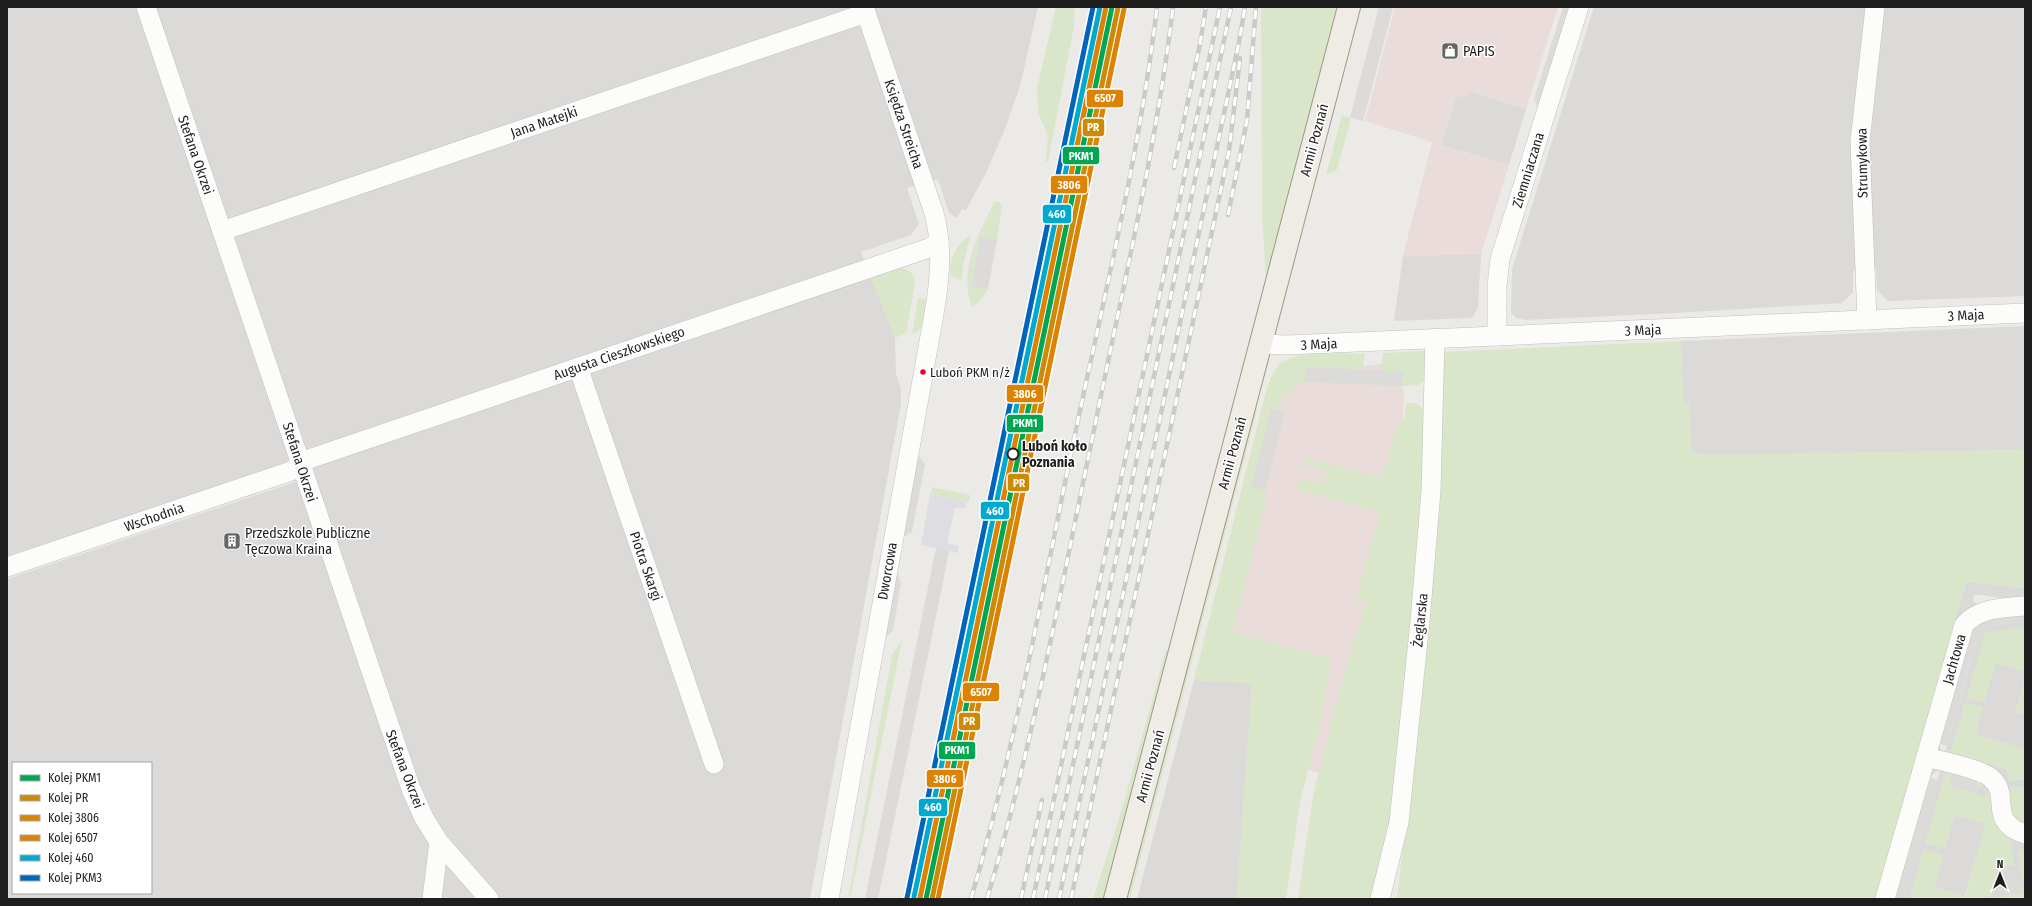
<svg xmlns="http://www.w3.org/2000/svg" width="2032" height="906" viewBox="0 0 2032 906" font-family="'Fira Sans Condensed',sans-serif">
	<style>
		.residential { fill: #dbdad8; fill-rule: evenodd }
		.commercial { fill: #e9dcda }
		.grass { fill: #d9e6c9 }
		.parking { fill: #dcdbda }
		.plaza { fill: #dedde1 }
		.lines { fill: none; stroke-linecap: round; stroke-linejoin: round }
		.minor-casing { stroke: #c2c1bf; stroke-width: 20 }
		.major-casing { stroke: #a09787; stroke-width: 24 }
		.minor { stroke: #fcfcfb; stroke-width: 19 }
		.major { stroke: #efebe5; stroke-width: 22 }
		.rail-casing { stroke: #cacac9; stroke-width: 4.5 }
		.rail { stroke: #fff; stroke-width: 3; stroke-dasharray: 9; stroke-linecap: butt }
		.rail-1-casing { stroke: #fff; stroke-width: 8 }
		.rail-2-casing { stroke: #fff; stroke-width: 8 }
		.rail-3-casing { stroke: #fff; stroke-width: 8 }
		.rail-4-casing { stroke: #fff; stroke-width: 8 }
		.rail-5-casing { stroke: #fff; stroke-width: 8 }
		.rail-6-casing { stroke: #fff; stroke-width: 8 }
		.rail-1 { stroke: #00a651; stroke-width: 5 }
		.rail-2 { stroke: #cc8b06; stroke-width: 5 }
		.rail-3 { stroke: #dd8304; stroke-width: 5 }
		.rail-4 { stroke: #dd8304; stroke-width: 5 }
		.rail-5 { stroke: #00a9ce; stroke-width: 5 }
		.rail-6 { stroke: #0065bd; stroke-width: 5 }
		.bus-dot { fill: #e4002b; stroke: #fff; stroke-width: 1.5 }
		.stop-dot { fill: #fff; stroke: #1e1e1e; stroke-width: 2 }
		.labels { text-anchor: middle; stroke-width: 3; stroke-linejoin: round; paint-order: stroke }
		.bus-label { font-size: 13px; fill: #1e1e1e; stroke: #fff; text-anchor: start }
		.poi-label { font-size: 14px; fill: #1e1e1e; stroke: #fff; text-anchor: start }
		.street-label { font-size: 14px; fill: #1e1e1e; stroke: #fff }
		.stop-label { font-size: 14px; font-weight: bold; fill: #1e1e1e; stroke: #fff; text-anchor: start }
		.line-badge { stroke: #fff; stroke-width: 1.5 }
		.badge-label { font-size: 11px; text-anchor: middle; font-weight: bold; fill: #fff }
	</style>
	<rect width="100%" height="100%" fill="#eceae7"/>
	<!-- residential -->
	<g class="residential">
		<path d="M7 7H1038L1020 86 1005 129 987 171 966 210 962 209 957 218 949 213 938 179 907 188 919 224 911 235 861 252 895 338 896 375 901 388V404L810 899H7V579L295 482 288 464 7 556ZM13 763H151V893H13Z"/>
		<path d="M1594 7H2025V296L1888 301 1877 290 1876 270 1853 271V292L1842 303 1675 313 1525 320 1517 318 1511 313 1512 269Z"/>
		<path d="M1468 90 1526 109 1509 165 1441 145 1456 96Z"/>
		<path d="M1481 254 1478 308 1472 318 1394 321 1403 256Z"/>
		<path d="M2025 326V450L1709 455 1694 453 1691 450 1689 404 1683 403 1681 341Z"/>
		<path d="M1966 582 2025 588V614L1987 626 2025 621V627L1985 633 1967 698 1984 702 1995 662 2025 671V678L2016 712 2025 715V749L1975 735 1965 703 1951 752 2007 769 2009 781 2025 779V787L2010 788 2025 826V850L2019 851 2022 879H2025V884L2023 885V893L1990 899 1995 882 1994 868 2005 835 1998 828 1984 797 1976 795 1978 781 1946 771 1926 843 1945 848 1954 815 1986 824 1965 896 1934 887 1943 855 1924 849 1910 899H1904L1940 770 1934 773 1930 778 1876 899ZM1974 595H1981L2008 599 1977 604 1973 601ZM1978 636 1945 753 1940 748V744L1937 743Z"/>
		<path d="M1194 680 1252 683 1237 899H1137Z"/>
	</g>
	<!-- commercial -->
	<g class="commercial">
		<path d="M1395 7H1558L1526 109 1469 90 1466 98 1456 96 1453 104 1441 145 1509 165 1481 254 1403 256 1432 142 1365 121Z"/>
		<path d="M1389 364 1404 391 1397 557 1370 786 1247 754 1252 683 1194 680 1280 370Z"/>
	</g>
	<!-- grass -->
	<g class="grass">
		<path d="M1056 7H1075L1074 26 1048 162 1046 161 1048 136 1038 112 1037 88Z"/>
		<path d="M1261 7H1337L1266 280 1262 214Z"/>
		<path d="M1342 115 1351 118 1337 170 1326 175Z"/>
		<path d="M995 201 999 202 1002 205 997 240 980 237 971 286 988 289 981 300 972 307C958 270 978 235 995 201Z"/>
		<path d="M971 235 964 261 961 281 950 275C950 257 956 245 971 235Z"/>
		<path d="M897 268C906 268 915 272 915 283L906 333 895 338 871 278Z"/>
		<path d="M918 298 926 300 922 327 914 334H912Z"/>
		<path d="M1681 341 1683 403H1689L1691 450 1694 453 1709 455 2025 450V588L1966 582 1876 899H1397L1436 552 1443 352Z"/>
		<path d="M1425 351V379L1419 385 1402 386V372L1381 371 1383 353Z"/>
		<path d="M1365 354 1363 366 1359 370 1306 367 1305 382 1295 387 1289 397 1283 395 1278 411 1271 409 1251 487 1265 491 1267 497 1233 632 1331 659 1320 723 1300 802 1286 899H1237L1252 683 1194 680 1265 395C1268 386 1271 375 1277 367 1292 349 1343 354 1365 354Z"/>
		<path d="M1257 401 1256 414 1130 899H1127Z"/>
		<path d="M1406 403C1418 402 1423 406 1427 418L1394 820 1375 899H1298L1313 796 1334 710 1366 603 1356 600 1380 512 1297 490 1299 479 1322 484 1325 471 1303 464 1305 458 1382 477 1396 430 1405 417Z"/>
		<path d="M932 487 970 495 969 502 931 494Z"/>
		<path d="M2025 627V671L1996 663 1984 702 1967 698 1985 632Z"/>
		<path d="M902 640 851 895H849L892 655Z"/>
		<path d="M1166 650 1168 651 1104 899H1093L1122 809Z"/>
		<path d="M2025 678V715L2016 712Z"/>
		<path d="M1965 703 1983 707 1976 735 2025 749V779L2009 781 2007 769 1951 752Z"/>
		<path d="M1946 771 1952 773 1949 786 1974 793 1978 781 1985 783 1984 787 1979 785 1976 795 1984 797 1986 793 1991 794C1994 812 1993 830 2011 838L2014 866 1994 868 1995 882 1990 899H1910L1924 849 1943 855 1934 887 1966 896 1985 824 1954 815 1945 848 1926 843Z"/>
		<path d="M2025 787V826L2014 823 2009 788Z"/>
		<path d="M2025 850V879H2022L2019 851Z"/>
		<path d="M2025 884V899H1996V897L2023 893V885Z"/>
	</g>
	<!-- parking -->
	<g class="parking">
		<path d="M1379 7 1393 8 1363 121 1350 117Z"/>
		<path d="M1563 7H1569L1538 107 1534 99Z"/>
		<path d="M980 237 997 240 988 289 971 286Z"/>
		<path d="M1305 367 1403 372 1402 386 1305 382Z"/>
		<path d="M1271 409 1285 412 1265 491 1251 487Z"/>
		<path d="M918 455 925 464 912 532 903 537Z"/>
		<path d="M936 548 949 550 943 582 878 899H865Z"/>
		<path d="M896 569 901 583 893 631 884 638Z"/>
		<path d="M2025 614V621L1987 626 1986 619Z"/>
		<path d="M1968 632 1978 635 1947 746 1937 743Z"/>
		<path d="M1952 773 1978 781 1975 793 1949 786Z"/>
		<path d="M1928 777 1938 780 1904 899H1893Z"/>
	</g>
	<!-- plaza -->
	<path class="plaza" d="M930 494 967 502 965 509 955 507 947 543 959 546 957 553 921 545Z"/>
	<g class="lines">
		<defs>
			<g id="minor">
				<path d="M146 7 411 789 424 818 439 842 489 899"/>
				<path d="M222 231 866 13"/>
				<path d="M1867 320 1860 141 1875 7"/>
				<path d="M1497 336V286L1500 259 1579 7"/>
				<path d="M1261 344 1287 345 2025 313"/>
				<path d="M578 367 714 764"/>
				<path d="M7 567 291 471 309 459 929 248 939 242"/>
				<path d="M1926 757C1941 761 1981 769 1991 778 2012 796 1986 821 2025 834"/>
				<path d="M432 899 439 842"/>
				<path d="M829 899 934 314C940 280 943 247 934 213L864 7"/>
				<path d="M1380 899 1399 822 1420 622 1431 491 1435 338"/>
				<path d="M1885 899 1964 625C1979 607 2004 608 2025 606"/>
			</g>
			<path id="major" d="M1115 899 1349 7"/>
		</defs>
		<!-- minor casing -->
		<use href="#minor" class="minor-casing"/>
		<!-- major casing -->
		<use href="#major" class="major-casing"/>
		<!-- minor -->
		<use href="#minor" class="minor"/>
		<!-- major -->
		<use href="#major" class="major"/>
		<defs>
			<g id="rail">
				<path d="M1174 168 1200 44 1206 7"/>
				<path d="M1228 215 1247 120 1256 7"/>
				<path d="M971 899C1015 748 1042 592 1074 439 1104 296 1140 152 1157 7"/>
				<path d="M987 899C1033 745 1061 587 1094 430 1122 290 1156 150 1173 7"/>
				<path d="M1021 899 1042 800"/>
				<path d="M1033 899 1220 7"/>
				<path d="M1045 899 1231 7"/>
				<path d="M1059 899 1239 42 1245 7"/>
				<path d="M1071 899 1229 151 1240 58"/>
			</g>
		</defs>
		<!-- rail casing -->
		<use href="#rail" class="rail-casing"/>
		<!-- rail -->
		<use href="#rail" class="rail"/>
		<defs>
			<path id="rail-1" d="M926 899 1112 7"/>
			<path id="rail-2" d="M932 899 1118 8"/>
			<path id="rail-3" d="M920 898 1106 7"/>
			<path id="rail-4" d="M938 899 1124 9"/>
			<path id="rail-5" d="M914 897 1100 7"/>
			<path id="rail-6" d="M907 898 1093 7"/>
		</defs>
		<!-- rail-1 casing -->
		<use href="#rail-1" class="rail-1-casing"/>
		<!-- rail-2 casing -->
		<use href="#rail-2" class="rail-2-casing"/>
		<!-- rail-3 casing -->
		<use href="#rail-3" class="rail-3-casing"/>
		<!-- rail-4 casing -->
		<use href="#rail-4" class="rail-4-casing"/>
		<!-- rail-5 casing -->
		<use href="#rail-5" class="rail-5-casing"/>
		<!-- rail-6 casing -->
		<use href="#rail-6" class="rail-6-casing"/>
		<!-- rail-1 -->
		<use href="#rail-1" class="rail-1"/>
		<!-- rail-2 -->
		<use href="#rail-2" class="rail-2"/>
		<!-- rail-3 -->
		<use href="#rail-3" class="rail-3"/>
		<!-- rail-4 -->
		<use href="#rail-4" class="rail-4"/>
		<!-- rail-5 -->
		<use href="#rail-5" class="rail-5"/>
		<!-- rail-6 -->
		<use href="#rail-6" class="rail-6"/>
	</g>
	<!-- icons -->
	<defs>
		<symbol id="shop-square" viewBox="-11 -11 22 22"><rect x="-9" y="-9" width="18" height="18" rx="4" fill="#666564" stroke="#fff"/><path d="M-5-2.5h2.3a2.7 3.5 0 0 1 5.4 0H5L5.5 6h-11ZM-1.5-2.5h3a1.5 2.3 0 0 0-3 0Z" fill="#fff"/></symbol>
		<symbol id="building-square" viewBox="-11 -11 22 22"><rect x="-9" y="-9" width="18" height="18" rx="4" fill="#666564" stroke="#fff"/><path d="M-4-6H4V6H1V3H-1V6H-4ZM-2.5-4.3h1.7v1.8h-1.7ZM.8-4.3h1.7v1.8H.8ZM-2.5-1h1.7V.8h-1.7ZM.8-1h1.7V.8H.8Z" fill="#fff"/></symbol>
	</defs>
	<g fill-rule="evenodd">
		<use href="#shop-square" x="1440" y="41" width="20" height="20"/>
		<use href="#building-square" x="222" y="531" width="20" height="20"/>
	</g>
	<!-- markers -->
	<circle class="bus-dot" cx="923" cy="372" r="3.5"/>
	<circle class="stop-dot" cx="1013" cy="454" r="5.5"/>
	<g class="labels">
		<!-- bus labels -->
		<g class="bus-label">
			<text x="930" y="377">Luboń PKM n/ż</text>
		</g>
		<!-- poi labels -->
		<g class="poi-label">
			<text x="1463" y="56">PAPIS</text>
			<text x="245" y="538">Przedszkole Publiczne<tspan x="245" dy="16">Tęczowa Kraina</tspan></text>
		</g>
		<!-- street labels -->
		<g class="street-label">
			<text transform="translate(544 122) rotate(-19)" y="5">Jana Matejki</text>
			<text transform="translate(904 124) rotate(71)" y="5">Księdza Streicha</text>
			<text transform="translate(1314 140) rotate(-75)" y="5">Armii Poznań</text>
			<text transform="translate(196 155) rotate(71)" y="5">Stefana Okrzei</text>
			<text transform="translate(1862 163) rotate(-91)" y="5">Strumykowa</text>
			<text transform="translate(1528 170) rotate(-73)" y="5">Ziemniaczana</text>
			<text transform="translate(1966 315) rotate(-3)" y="5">3 Maja</text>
			<text transform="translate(1643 330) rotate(-2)" y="5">3 Maja</text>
			<text transform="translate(1319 344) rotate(-3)" y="5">3 Maja</text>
			<text transform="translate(619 353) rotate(-19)" y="5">Augusta Cieszkowskiego</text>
			<text transform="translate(1232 453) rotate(-75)" y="5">Armii Poznań</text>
			<text transform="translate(300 462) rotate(72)" y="5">Stefana Okrzei</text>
			<text transform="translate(154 517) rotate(-19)" y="5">Wschodnia</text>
			<text transform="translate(646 566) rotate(71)" y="5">Piotra Skargi</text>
			<text transform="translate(887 571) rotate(-80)" y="5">Dworcowa</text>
			<text transform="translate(1420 620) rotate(-84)" y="5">Żeglarska</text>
			<text transform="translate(1954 659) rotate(-74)" y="5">Jachtowa</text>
			<text transform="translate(1150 766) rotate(-75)" y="5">Armii Poznań</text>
			<text transform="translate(405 769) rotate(69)" y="5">Stefana Okrzei</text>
		</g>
		<!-- stop labels -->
		<g class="stop-label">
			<text x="1022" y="451">Luboń koło<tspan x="1022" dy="16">Poznania</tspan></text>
		</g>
	</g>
	<g class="line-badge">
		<rect x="1086" y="89" width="38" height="19" rx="4" fill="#dd8304"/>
		<rect x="1082" y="118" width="23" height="19" rx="4" fill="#cc8b06"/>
		<rect x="1062" y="146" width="38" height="19" rx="4" fill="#00a651"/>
		<rect x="1050" y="175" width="38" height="19" rx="4" fill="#dd8304"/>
		<rect x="1042" y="204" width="30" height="20" rx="4" fill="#00a9ce"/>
		<rect x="1006" y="384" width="38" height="19" rx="4" fill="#dd8304"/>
		<rect x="1006" y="414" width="38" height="19" rx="4" fill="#00a651"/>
		<rect x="1007" y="473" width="23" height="19" rx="4" fill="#cc8b06"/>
		<rect x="980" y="501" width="30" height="19" rx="4" fill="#00a9ce"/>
		<rect x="962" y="682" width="38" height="20" rx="4" fill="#dd8304"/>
		<rect x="958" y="712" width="23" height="19" rx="4" fill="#cc8b06"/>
		<rect x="938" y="741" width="38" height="19" rx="4" fill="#00a651"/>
		<rect x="926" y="769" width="38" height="19" rx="4" fill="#dd8304"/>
		<rect x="918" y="798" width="30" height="19" rx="4" fill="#00a9ce"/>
	</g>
	<g class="badge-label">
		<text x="1105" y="102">6507</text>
		<text x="1093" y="131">PR</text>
		<text x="1081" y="160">PKM1</text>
		<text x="1069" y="189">3806</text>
		<text x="1057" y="218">460</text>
		<text x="1025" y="398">3806</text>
		<text x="1025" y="427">PKM1</text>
		<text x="1019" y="487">PR</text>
		<text x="995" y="515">460</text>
		<text x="981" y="696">6507</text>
		<text x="969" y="725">PR</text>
		<text x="957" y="754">PKM1</text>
		<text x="945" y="783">3806</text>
		<text x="933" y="811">460</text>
	</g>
	<!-- border -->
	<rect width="2032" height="906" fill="none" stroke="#1e1e1e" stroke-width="16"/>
	<!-- legend -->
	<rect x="12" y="762" width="140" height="132" fill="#ffffff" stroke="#a5a5a5"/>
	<rect x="20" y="775" width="20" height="6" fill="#00a651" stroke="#a5a5a5"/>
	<text x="48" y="782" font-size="12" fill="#1e1e1e">Kolej PKM1</text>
	<rect x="20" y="795" width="20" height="6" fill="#cc8b06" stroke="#a5a5a5"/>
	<text x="48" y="802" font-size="12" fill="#1e1e1e">Kolej PR</text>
	<rect x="20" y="815" width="20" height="6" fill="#dd8304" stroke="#a5a5a5"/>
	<text x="48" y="822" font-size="12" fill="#1e1e1e">Kolej 3806</text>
	<rect x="20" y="835" width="20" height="6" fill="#dd8304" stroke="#a5a5a5"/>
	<text x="48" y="842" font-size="12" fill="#1e1e1e">Kolej 6507</text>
	<rect x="20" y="855" width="20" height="6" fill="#00a9ce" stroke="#a5a5a5"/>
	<text x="48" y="862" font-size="12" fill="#1e1e1e">Kolej 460</text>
	<rect x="20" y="875" width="20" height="6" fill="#0065bd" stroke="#a5a5a5"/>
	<text x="48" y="882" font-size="12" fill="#1e1e1e">Kolej PKM3</text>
	<!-- north arrow -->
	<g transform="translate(2000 874)" stroke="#ffffff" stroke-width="3" paint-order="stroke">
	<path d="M0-3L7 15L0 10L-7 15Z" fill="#1e1e1e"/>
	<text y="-6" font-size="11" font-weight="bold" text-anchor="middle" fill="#1e1e1e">N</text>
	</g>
</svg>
